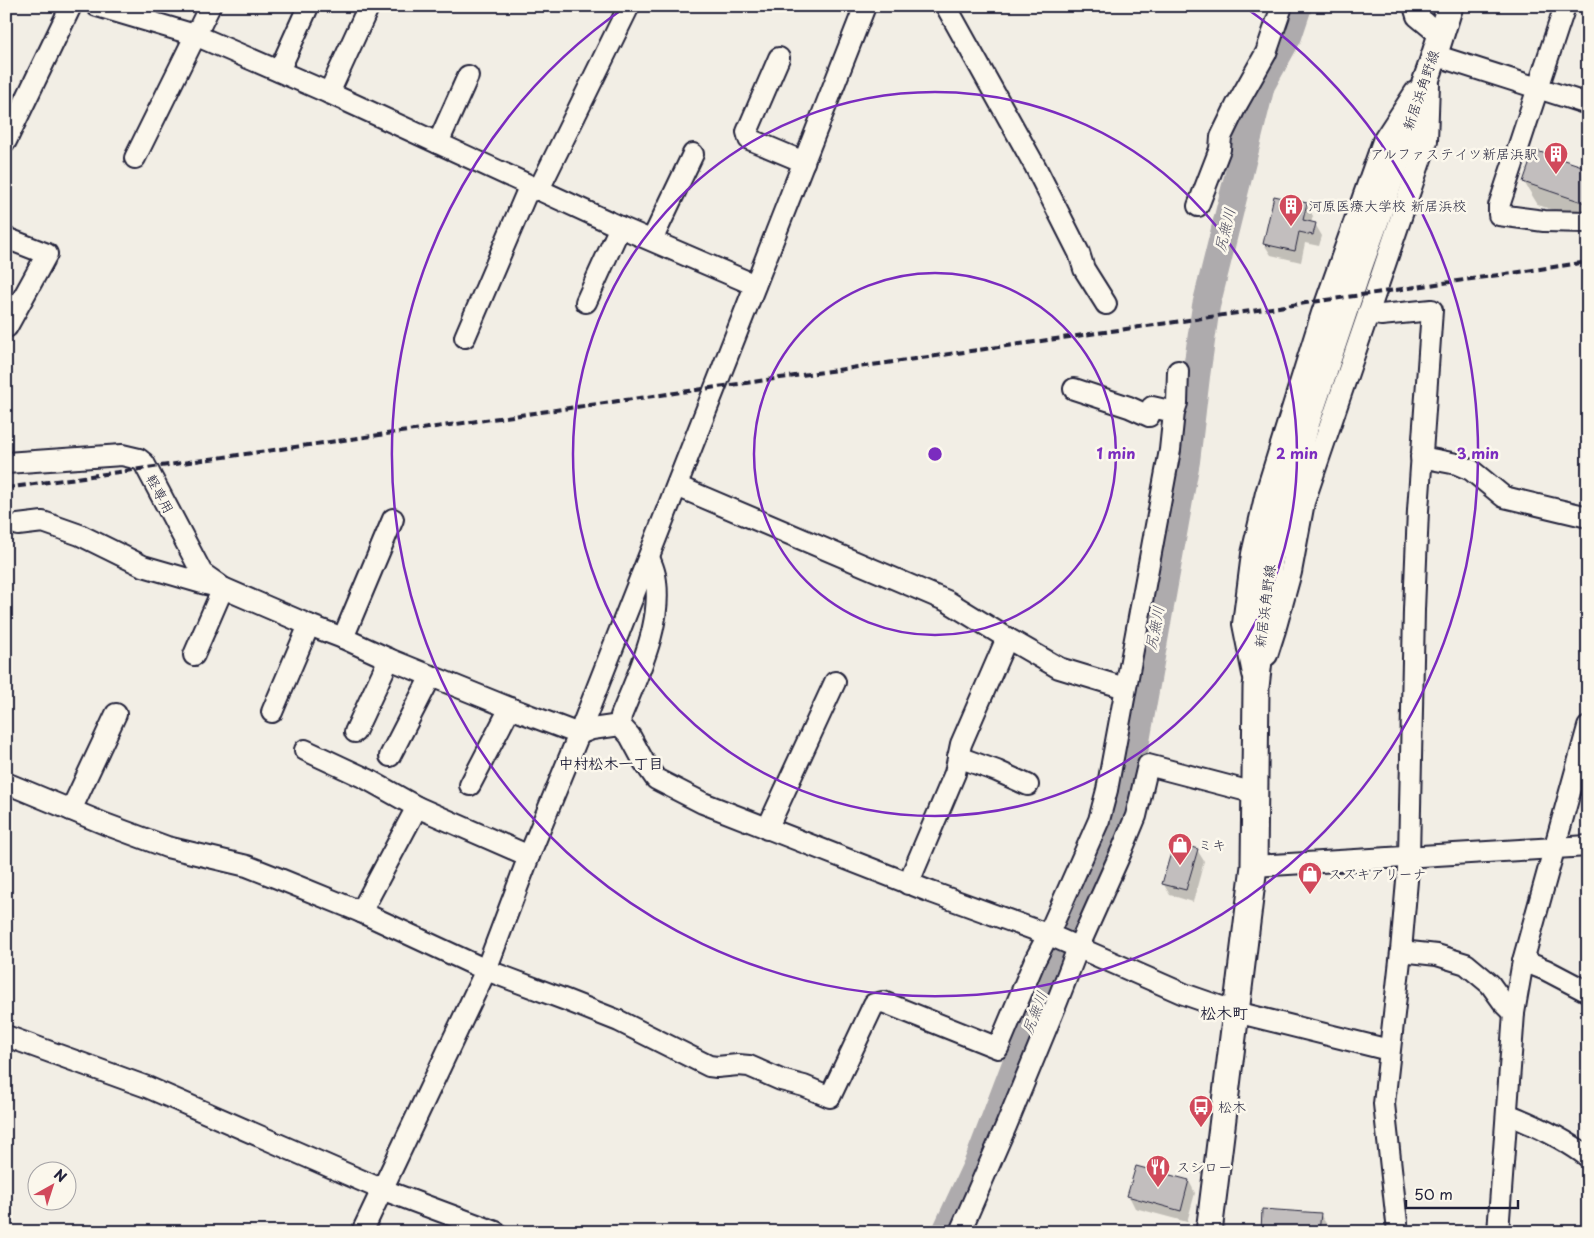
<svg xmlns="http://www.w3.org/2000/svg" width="1594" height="1238" viewBox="0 0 1594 1238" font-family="'Playpen Sans','Klee One',sans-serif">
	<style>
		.shadow { fill: #0003 }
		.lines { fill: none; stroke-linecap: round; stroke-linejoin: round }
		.river { stroke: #aeabad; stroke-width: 28 }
		.building { fill: #c2bebe; stroke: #22223b }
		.minor-casing { stroke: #22223b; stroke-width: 24 }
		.major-casing { stroke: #22223b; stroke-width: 29 }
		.minor { stroke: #fbf7ec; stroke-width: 20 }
		.major { stroke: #fbf7ec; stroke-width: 25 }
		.rail { stroke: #22223b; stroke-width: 4; stroke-dasharray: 8 4; stroke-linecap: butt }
		.ring { fill: none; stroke: #7b2cbf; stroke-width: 2.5 }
		.labels { text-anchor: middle; stroke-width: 5; stroke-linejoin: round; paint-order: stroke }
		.street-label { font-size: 14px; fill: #22223b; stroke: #fbf7ec }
		.poi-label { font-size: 14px; fill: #22223b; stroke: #fbf7ec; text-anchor: start }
		.water-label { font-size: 15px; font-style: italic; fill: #535263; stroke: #fbf7ec }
		.neighbourhood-label { font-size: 15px; font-weight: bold; fill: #22223b; stroke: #fbf7ec }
		.quarter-label { font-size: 16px; font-weight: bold; fill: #22223b; stroke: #fbf7ec }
		.centre { fill: #7b2cbf; stroke: #fbf7ec; stroke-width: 2.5 }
		.ring-label { font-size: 15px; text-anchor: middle; font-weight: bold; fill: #7b2cbf; stroke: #fbf7ec; stroke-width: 5; stroke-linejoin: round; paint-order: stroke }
	</style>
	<rect width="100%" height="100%" fill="#f2eee5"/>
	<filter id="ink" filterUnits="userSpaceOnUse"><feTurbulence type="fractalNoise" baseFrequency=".02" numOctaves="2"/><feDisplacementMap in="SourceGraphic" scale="10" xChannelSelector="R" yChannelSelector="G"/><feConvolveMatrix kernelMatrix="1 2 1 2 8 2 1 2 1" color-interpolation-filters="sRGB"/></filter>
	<g filter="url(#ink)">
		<!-- shadow -->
		<g class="shadow">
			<path d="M1588 170V222L1538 205 1524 182Z"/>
			<path d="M1306 204 1313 216 1311 223 1315 224 1322 236 1319 246 1305 243 1301 262 1271 255 1264 244Z"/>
			<path d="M1197 850 1204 861 1193 902 1170 895 1163 883Z"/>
			<path d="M1189 1181 1195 1193 1187 1222 1135 1208 1129 1196Z"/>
			<path d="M1320 1214 1327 1225 1326 1232H1262Z"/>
		</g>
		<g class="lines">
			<!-- river -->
			<path class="river" d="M946 1232 978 1163 1048 980 1120 814 1134 752 1186 461 1196 376 1206 306 1261 85 1288 36 1298 6"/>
		</g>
		<!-- building -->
		<g class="building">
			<path d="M1534 150 1588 168V204L1523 182Z"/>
			<path d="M1274 196 1307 203 1303 220 1316 223 1313 235 1299 232 1295 251 1263 244Z"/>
			<path d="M1174 842 1198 849 1186 890 1162 884Z"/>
			<path d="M1136 1166 1189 1180 1181 1211 1127 1196Z"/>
			<path d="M1262 1209 1321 1213 1319 1232H1261Z"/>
		</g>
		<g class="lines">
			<defs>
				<g id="minor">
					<path d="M97 6 195 35 329 93 620 227 755 285"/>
					<path d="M946 6 1035 166 1079 253 1084 269 1106 304"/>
					<path d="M1414 6 1417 16 1440 35"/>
					<path d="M1565 6 1499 206V215L1544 221 1588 222"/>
					<path d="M1434 55 1588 104"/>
					<path d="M779 58 747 132 749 139 804 162"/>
					<path d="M279 71 307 9"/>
					<path d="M329 93 367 10"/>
					<path d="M6 141 71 6"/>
					<path d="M438 143 468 76"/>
					<path d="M135 158 210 6"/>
					<path d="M1198 206 1220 149 1221 137 1236 106 1266 53 1282 6"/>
					<path d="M6 238 47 254 7 327"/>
					<path d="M652 240 693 154"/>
					<path d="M586 302 620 227"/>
					<path d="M1368 313 1381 315 1432 310 1418 510 1414 610 1409 857 1401 951 1384 1104 1398 1232"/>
					<path d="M465 337 527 192 539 189 629 6"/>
					<path d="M1174 412 1177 403 1178 371"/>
					<path d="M1421 457 1457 464 1471 470 1504 497 1588 517"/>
					<path d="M6 463 122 455 139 459 144 463 202 573 219 585"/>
					<path d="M677 486 947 601 1007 638 1059 668 1125 688"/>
					<path d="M18 525 43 522 80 535 143 566 202 583 223 588 309 625 343 638 389 659 510 708 579 734 592 729 620 725 630 736 644 762 656 779 703 803 931 892 1052 936 1184 994 1236 1012 1389 1050"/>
					<path d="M343 638 393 519"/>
					<path d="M194 655 223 588"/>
					<path d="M1267 655 1275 630 1291 572 1304 502 1427 141 1429 84"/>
					<path d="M1253 674 1243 624 1252 554 1266 493 1322 313 1383 141 1415 92"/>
					<path d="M272 712 309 625"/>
					<path d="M620 725 621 716C638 674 664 622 655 575 654 569 651 563 649 557"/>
					<path d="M355 732 389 659"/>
					<path d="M305 750 367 779 417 807 529 856"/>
					<path d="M390 756 431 676"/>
					<path d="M958 757 997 771 1028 785"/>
					<path d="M6 783 105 824 167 847 247 866 275 877 361 912 486 970 566 1000 619 1021 709 1066 717 1067 738 1065 749 1066 781 1080 804 1086 830 1097 874 1004 883 1002 998 1048 1035 960 1048 935 1099 820 1107 790 1170 450 1174 412 1152 407 1149 416 1129 407 1074 389"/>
					<path d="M470 785 510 708"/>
					<path d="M71 810 116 714"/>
					<path d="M767 829 835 682"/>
					<path d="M1254 866 1588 846"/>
					<path d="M908 884 955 773 961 744 1007 638"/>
					<path d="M361 912 417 807"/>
					<path d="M1401 951 1437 955 1466 964 1490 984 1503 1002 1514 1013"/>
					<path d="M1523 961 1546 970 1588 992"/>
					<path d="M6 1036 147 1087 381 1189 496 1232"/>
					<path d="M1507 1114C1535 1125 1564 1138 1588 1157"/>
					<path d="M362 1232 486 970 529 856 579 734 865 6"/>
					<path d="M960 1232 1006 1126 1055 1007 1078 948 1122 850 1136 816 1148 765 1255 793"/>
					<path d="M1498 1232 1514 1013 1523 961 1588 727"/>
				</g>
				<path id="major" d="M1209 1232 1254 866 1256 687 1270 561 1306 425 1360 265 1430 69 1450 6"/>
			</defs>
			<!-- minor casing -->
			<use href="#minor" class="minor-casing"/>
			<!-- major casing -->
			<use href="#major" class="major-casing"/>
			<!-- minor -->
			<use href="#minor" class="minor"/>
			<!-- major -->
			<use href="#major" class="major"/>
			<!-- rail -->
			<path class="rail" d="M6 488 1182 321 1588 262"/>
		</g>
	</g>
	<!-- distance rings -->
	<g class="ring">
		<circle cx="935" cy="454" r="181"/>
		<circle cx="935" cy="454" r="362"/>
		<path d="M1243 6A543 543 0 1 1 627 6"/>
	</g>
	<!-- icons -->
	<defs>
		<symbol id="building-pin" viewBox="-11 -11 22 30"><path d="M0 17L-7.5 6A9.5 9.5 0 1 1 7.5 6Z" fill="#d1495b" stroke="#fbf7ec"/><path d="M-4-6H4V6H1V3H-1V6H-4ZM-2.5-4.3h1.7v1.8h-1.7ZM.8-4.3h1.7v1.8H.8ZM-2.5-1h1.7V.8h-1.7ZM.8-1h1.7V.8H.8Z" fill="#fff"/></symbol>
		<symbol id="shop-pin" viewBox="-11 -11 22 30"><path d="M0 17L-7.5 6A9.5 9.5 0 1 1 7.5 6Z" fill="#d1495b" stroke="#fbf7ec"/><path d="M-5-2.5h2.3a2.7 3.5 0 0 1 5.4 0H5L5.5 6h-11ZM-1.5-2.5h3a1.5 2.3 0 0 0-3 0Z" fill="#fff"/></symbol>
		<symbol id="bus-pin" viewBox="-11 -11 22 30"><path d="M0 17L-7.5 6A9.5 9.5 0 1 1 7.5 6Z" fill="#d1495b" stroke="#fbf7ec"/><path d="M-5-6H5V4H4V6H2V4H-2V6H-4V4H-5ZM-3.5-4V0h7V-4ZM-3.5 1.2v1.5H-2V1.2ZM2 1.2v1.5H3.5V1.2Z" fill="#fff"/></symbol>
		<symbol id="restaurant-pin" viewBox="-11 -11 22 30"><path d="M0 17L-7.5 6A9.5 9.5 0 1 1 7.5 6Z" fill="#d1495b" stroke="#fbf7ec"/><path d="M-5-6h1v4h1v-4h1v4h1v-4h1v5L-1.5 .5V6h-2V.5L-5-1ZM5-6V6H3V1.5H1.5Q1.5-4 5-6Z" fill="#fff"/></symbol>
	</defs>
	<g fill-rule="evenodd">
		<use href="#building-pin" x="1542" y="140" width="28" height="38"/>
		<use href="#building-pin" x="1277" y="192" width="28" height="38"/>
		<use href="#shop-pin" x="1166" y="831" width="28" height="38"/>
		<use href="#shop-pin" x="1296" y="860" width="28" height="38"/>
		<use href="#bus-pin" x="1187" y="1093" width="28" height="38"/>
		<use href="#restaurant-pin" x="1144" y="1153" width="28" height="38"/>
	</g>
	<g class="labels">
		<!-- street labels -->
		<g class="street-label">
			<text transform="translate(1421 90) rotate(-71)" y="5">新居浜角野線</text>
			<text transform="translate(160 494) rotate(62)" y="5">軽専用</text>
			<text transform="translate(1265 606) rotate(-83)" y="5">新居浜角野線</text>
		</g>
		<!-- poi labels -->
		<g class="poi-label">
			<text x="1538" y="159" text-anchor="end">アルファステイツ新居浜駅</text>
			<text x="1308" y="211">河原医療大学校 新居浜校</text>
			<text x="1198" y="850">ミキ</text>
			<text x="1328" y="879">スズキアリーナ</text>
			<text x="1218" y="1112">松木</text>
			<text x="1176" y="1172">スシロー</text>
		</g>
		<!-- water labels -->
		<g class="water-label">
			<text transform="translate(1225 230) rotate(-76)" y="5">尻無川</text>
			<text transform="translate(1155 628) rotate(-79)" y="5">尻無川</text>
			<text transform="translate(1035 1013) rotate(-69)" y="5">尻無川</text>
		</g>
		<!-- neighbourhood labels -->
		<g class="neighbourhood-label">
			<text x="611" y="769">中村松木一丁目</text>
		</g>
		<!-- quarter labels -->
		<g class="quarter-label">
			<text x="1224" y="1019">松木町</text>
		</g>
	</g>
	<circle cx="935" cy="454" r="8" class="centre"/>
	<g class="ring-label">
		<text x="1116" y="459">1 min</text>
		<text x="1297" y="459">2 min</text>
		<text x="1478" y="459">3 min</text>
	</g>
	<!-- margin -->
	<rect width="1594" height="1238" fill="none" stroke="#fbf7ec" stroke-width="25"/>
	<rect x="12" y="12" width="1569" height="1213" fill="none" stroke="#22223b" stroke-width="2" filter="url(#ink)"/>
	<!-- north arrow -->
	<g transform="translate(52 1186) rotate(39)"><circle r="24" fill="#fbf7ec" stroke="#a4a2a5"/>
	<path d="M0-4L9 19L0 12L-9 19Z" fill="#d1495b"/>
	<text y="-8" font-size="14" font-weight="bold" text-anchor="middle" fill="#22223b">N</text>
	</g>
	<!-- scale -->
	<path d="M1406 1200v8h112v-8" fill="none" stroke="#22223b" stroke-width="2.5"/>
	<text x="1414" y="1200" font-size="15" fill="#22223b" stroke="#fbf7ec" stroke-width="4" paint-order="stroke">50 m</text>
</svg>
